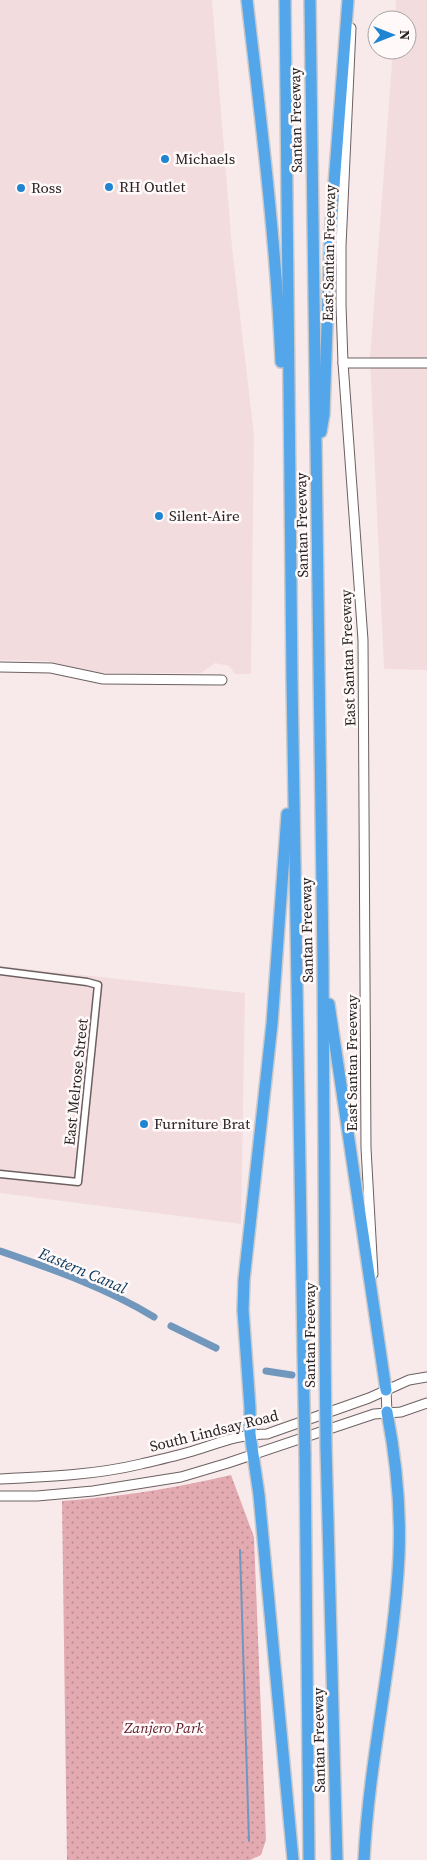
<svg xmlns="http://www.w3.org/2000/svg" width="427" height="1860" viewBox="0 0 427 1860" font-family="'Source Serif 4',serif">
	<style>
		.built { fill: #f3dcdd }
		.park { fill: url(#park-dots) }
		.lines { fill: none; stroke-linecap: round; stroke-linejoin: round }
		.stream { stroke: #7198bc; stroke-width: 2 }
		.canal { stroke: #7198bc; stroke-width: 7 }
		.street-casing { stroke: #6c6061; stroke-width: 9 }
		.secondary-casing { stroke: #6c6061; stroke-width: 11 }
		.highway-casing { stroke: #cbcaca; stroke-width: 14 }
		.street { stroke: #fff; stroke-width: 6 }
		.secondary { stroke: #fff; stroke-width: 9 }
		.highway { stroke: #54a6eb; stroke-width: 11 }
		.highway-bridge-casing { stroke: #cbcaca; stroke-width: 14; stroke-linecap: butt }
		.highway-bridge { stroke: #54a6eb; stroke-width: 11 }
		.poi-dot { fill: #2085d0; stroke: #fff9fa; stroke-width: 2 }
		.labels { text-anchor: middle; stroke-width: 5; stroke-linejoin: round; paint-order: stroke }
		.street-label { font-size: 15px; fill: #282323; stroke: #fff9fa }
		.poi-label { font-size: 15px; fill: #282323; stroke: #fff9fa; text-anchor: start }
		.park-label { font-size: 15px; font-style: italic; fill: #5d1927; stroke: #fff9fa }
		.water-label { font-size: 16px; font-style: italic; fill: #0d3c60; stroke: #fff9fa }
	</style>
	<defs>
		<pattern id="park-dots" width="8" height="8" patternUnits="userSpaceOnUse" patternTransform="scale(1.25)"><rect width="8" height="8" fill="#e3abb1"/><path d="M2 2h.1M6 6h.1" fill="none" stroke="#b88b90" stroke-width="1.8" stroke-linecap="round"/></pattern>
	</defs>
	<rect width="100%" height="100%" fill="#f8eaeb"/>
	<!-- built -->
	<g class="built">
		<path d="M0 0H212L232 247 254 435 251 674H235L229 666 215 663 201 673H100L46 661 0 660Z"/>
		<path d="M396 0H427V670L384 669 370 358 393 50H407V20H395Z"/>
		<path d="M0 966 245 993 241 1224 0 1193Z"/>
	</g>
	<!-- park -->
	<path class="park" d="M231 1475 254 1537 266 1840 261 1855 250 1860H67L62 1501C119 1497 175 1488 231 1475Z"/>
	<g class="lines">
		<!-- stream -->
		<path class="stream" d="M240 1550 249 1841"/>
		<!-- canal -->
		<g class="canal">
			<path d="M0 1251C52 1269 107 1288 154 1317"/>
			<path d="M171 1326 216 1348"/>
			<path d="M266 1371 292 1375"/>
		</g>
		<defs>
			<path id="street" d="M0 971 87 982 98 985 78 1182 0 1174"/>
			<g id="secondary">
				<path d="M351 28 341 246V305L343 363 363 640 366 1148 373 1274"/>
				<path d="M343 363H427"/>
				<path d="M0 667 51 668 103 679 222 680"/>
				<path d="M386 1390 387 1412"/>
				<path d="M0 1479C47 1477 95 1475 141 1464 158 1460 176 1456 193 1451 219 1443 240 1434 267 1434L369 1398 409 1380 427 1377"/>
				<path d="M0 1496H37L93 1491 181 1477 228 1463 374 1414 401 1412 427 1403"/>
			</g>
			<g id="highway">
				<path d="M247 0C261 121 276 241 281 362"/>
				<path d="M285 0 292 680 303 1351"/>
				<path d="M310 0 323 962 325 1343"/>
				<path d="M321 432 324 414 330 238 348 0"/>
				<path d="M287 814 272 1024 244 1280 243 1310 250 1408V1434L259 1495 293 1860"/>
				<path d="M329 1004 386 1390"/>
				<path d="M326 1447 337 1860"/>
				<path d="M305 1454 309 1860"/>
				<path d="M364 1860C369 1758 394 1658 399 1556 401 1508 396 1459 387 1412"/>
			</g>
		</defs>
		<!-- street casing -->
		<use href="#street" class="street-casing"/>
		<!-- secondary casing -->
		<use href="#secondary" class="secondary-casing"/>
		<!-- highway casing -->
		<use href="#highway" class="highway-casing"/>
		<!-- street -->
		<use href="#street" class="street"/>
		<!-- secondary -->
		<use href="#secondary" class="secondary"/>
		<!-- highway -->
		<use href="#highway" class="highway"/>
		<defs>
			<g id="highway-bridge">
				<path d="M325 1343 326 1447"/>
				<path d="M303 1351 305 1454"/>
			</g>
		</defs>
		<!-- highway-bridge casing -->
		<use href="#highway-bridge" class="highway-bridge-casing"/>
		<!-- highway-bridge -->
		<use href="#highway-bridge" class="highway-bridge"/>
	</g>
	<!-- markers -->
	<g class="poi-dot">
		<circle cx="165" cy="159" r="5"/>
		<circle cx="109" cy="187" r="5"/>
		<circle cx="21" cy="188" r="5"/>
		<circle cx="159" cy="516" r="5"/>
		<circle cx="144" cy="1124" r="5"/>
	</g>
	<g class="labels">
		<!-- street labels -->
		<g class="street-label">
			<text transform="translate(296 120) rotate(-91)" y="5">Santan Freeway</text>
			<text transform="translate(329 253) rotate(-89)" y="5">East Santan Freeway</text>
			<text transform="translate(302 525) rotate(-91)" y="5">Santan Freeway</text>
			<text transform="translate(348 658) rotate(-92)" y="5">East Santan Freeway</text>
			<text transform="translate(307 930) rotate(-91)" y="5">Santan Freeway</text>
			<text transform="translate(352 1063) rotate(-90)" y="5">East Santan Freeway</text>
			<text transform="translate(76 1082) rotate(-84)" y="5">East Melrose Street</text>
			<text transform="translate(310 1335) rotate(-90)" y="5">Santan Freeway</text>
			<text transform="translate(214 1431) rotate(-14)" y="5">South Lindsay Road</text>
			<text transform="translate(319 1740) rotate(-91)" y="5">Santan Freeway</text>
		</g>
		<!-- poi labels -->
		<g class="poi-label">
			<text x="175" y="164">Michaels</text>
			<text x="119" y="192">RH Outlet</text>
			<text x="31" y="193">Ross</text>
			<text x="169" y="521">Silent-Aire</text>
			<text x="154" y="1129">Furniture Brat</text>
		</g>
		<!-- park labels -->
		<g class="park-label">
			<text x="164" y="1733">Zanjero Park</text>
		</g>
		<!-- water labels -->
		<g class="water-label">
			<text transform="translate(83 1270) rotate(23)" y="6">Eastern Canal</text>
		</g>
	</g>
	<!-- north arrow -->
	<g transform="translate(392 35) rotate(90)"><circle r="24" fill="#fff9fa" stroke="#a9a3a4"/>
	<path d="M0-4L9 19L0 12L-9 19Z" fill="#2085d0"/>
	<text y="-8" font-size="14" font-weight="bold" text-anchor="middle" fill="#282323">N</text>
	</g>
</svg>
